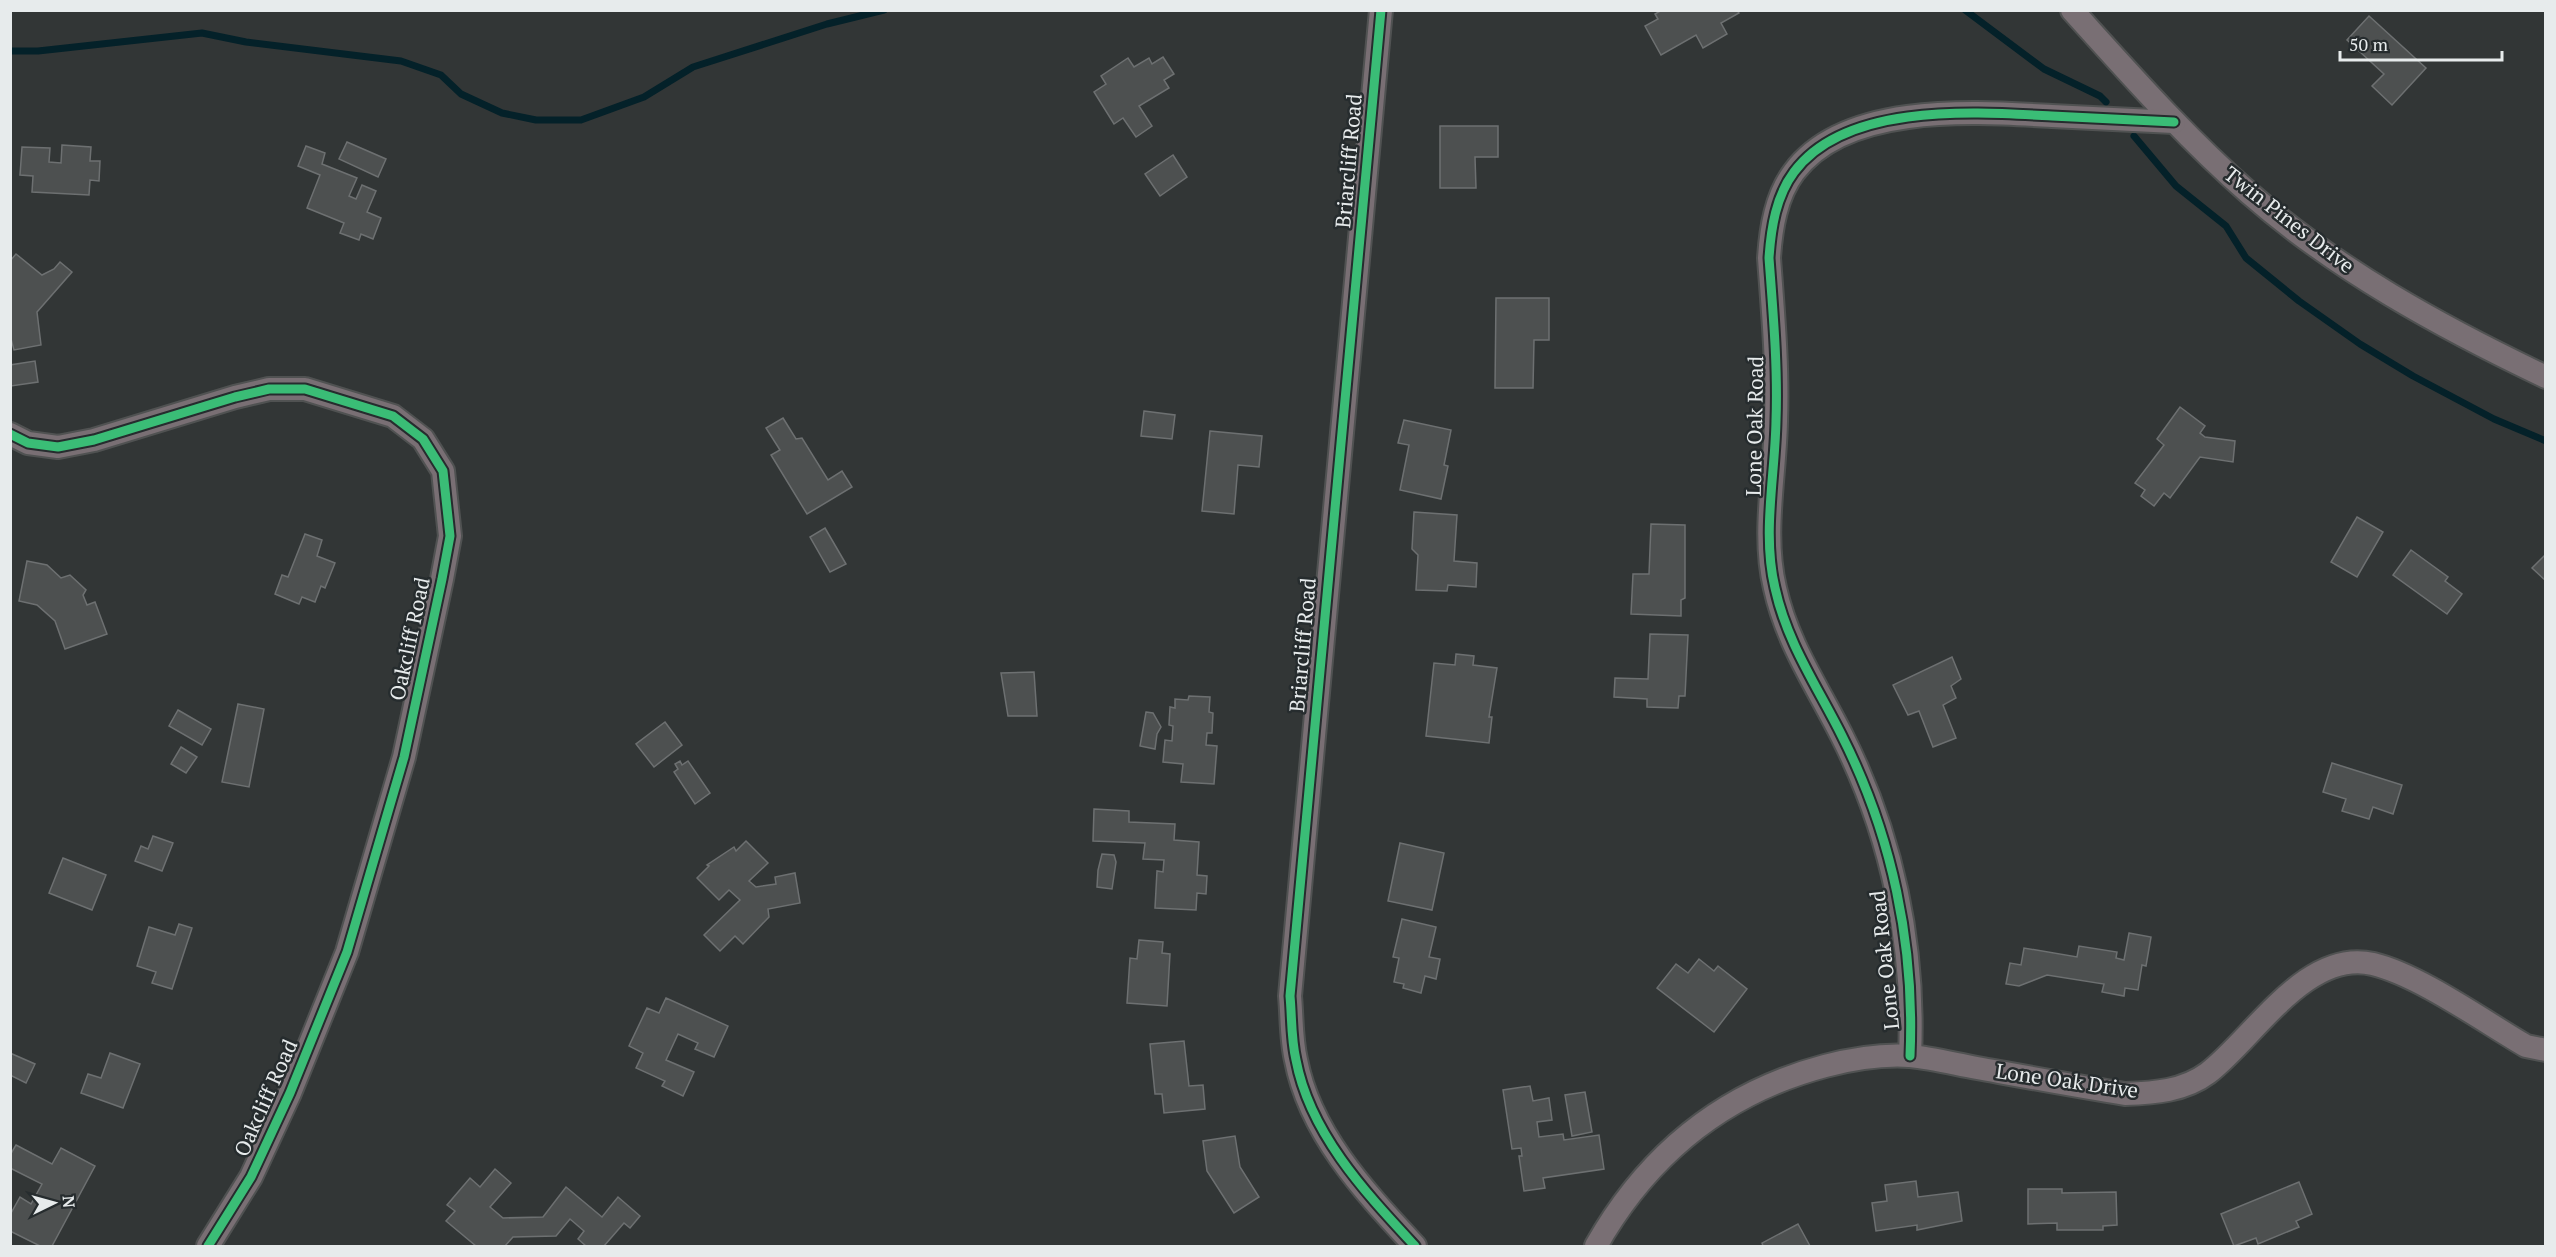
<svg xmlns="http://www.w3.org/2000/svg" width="2556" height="1257" viewBox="0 0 2556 1257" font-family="'PT Serif',serif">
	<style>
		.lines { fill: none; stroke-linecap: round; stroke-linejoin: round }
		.stream { stroke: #042129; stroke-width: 7 }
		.building { fill: #4d5050; stroke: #6d7071; stroke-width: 1.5 }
		.minor-casing { stroke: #505252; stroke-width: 26 }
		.minor { stroke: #796f74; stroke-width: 22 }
		.cycleway-casing { stroke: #262c2e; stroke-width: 13 }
		.cycleway { stroke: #3abd76; stroke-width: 9 }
		.labels { text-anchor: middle; stroke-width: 5; stroke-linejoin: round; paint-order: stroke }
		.street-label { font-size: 21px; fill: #e7ebec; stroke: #262c2e }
	</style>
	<rect width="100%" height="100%" fill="#323636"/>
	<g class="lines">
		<!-- stream -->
		<g class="stream">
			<path d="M1965 10 2044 69 2100 96 2106 102"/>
			<path d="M10 51H38L202 33 246 42 401 61 441 75 461 94 502 113 536 120H581L644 97 693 67 827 24 884 10"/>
			<path d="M2134 136 2176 186 2226 226 2246 258 2299 301 2360 344 2413 376 2494 419 2546 441"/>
		</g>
	</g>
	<!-- building -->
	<g class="building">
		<path d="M1662 10H1737L1739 13 1721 23 1727 34 1703 48 1696 35 1661 55 1645 26 1658 19 1655 14Z"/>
		<path d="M2369 16 2426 68 2392 105 2372 86 2384 74 2347 40Z"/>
		<path d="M1163 57 1174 74 1164 80 1169 88 1139 106 1152 126 1136 137 1123 118 1114 124 1094 92 1106 84 1101 76 1128 58 1134 67 1149 58 1152 64Z"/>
		<path d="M1440 126H1498V157H1475L1476 188H1440Z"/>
		<path d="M347 142 386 159 378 177 339 159Z"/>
		<path d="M62 145 91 147 90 161H100L99 181 90 180 89 195 32 192 33 176 20 175 22 147 50 148 49 162 61 163Z"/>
		<path d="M306 146 325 153 322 164 357 178 349 196 356 199 362 185 376 191 367 212 381 218 373 239 361 234 359 240 340 233 344 223 307 208 320 175 298 166Z"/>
		<path d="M1173 155 1187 177 1160 196 1145 174Z"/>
		<path d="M16 254 42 275 54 269 60 262 72 272 37 312 41 345 14 350 10 335V261Z"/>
		<path d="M1496 298H1549V340H1534L1533 388H1495Z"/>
		<path d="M35 361 38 382 11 386 10 365Z"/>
		<path d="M2180 407 2205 426 2200 433 2205 437 2235 441 2233 462 2200 457 2170 498 2164 493 2154 506 2141 496 2145 490 2135 483 2164 445 2157 439Z"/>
		<path d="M1144 411 1175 415 1172 439 1141 436Z"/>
		<path d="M783 418 796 439 802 438 828 480 842 471 852 487 807 514 771 455 780 450 766 428Z"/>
		<path d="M1404 420 1451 430 1444 465 1448 466 1441 499 1400 490 1409 445 1398 443Z"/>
		<path d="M1210 431 1262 436 1259 467 1238 465 1234 514 1202 511Z"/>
		<path d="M1414 512 1457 515 1454 561 1477 563 1476 587 1448 585 1447 591 1416 590 1418 555 1412 549Z"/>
		<path d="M2357 517 2383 532 2357 577 2331 562Z"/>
		<path d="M1651 524 1685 525V598L1681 600V616L1631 614 1633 574H1649Z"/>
		<path d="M825 528 846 564 830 572 810 537Z"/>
		<path d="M305 534 322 540 317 556 335 563 325 588 321 586 315 602 302 597 299 604 275 594 282 575 288 577Z"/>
		<path d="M2411 550 2448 577 2445 581 2462 594 2447 614 2393 575Z"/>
		<path d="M2546 554V581L2532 568Z"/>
		<path d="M27 561 47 565 61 578 70 575 86 590 83 595 87 605 95 602 107 634 65 649 55 621 37 605 19 601Z"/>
		<path d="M1650 634 1688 635 1685 696H1679L1678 708 1647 707V699L1614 697 1615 678 1648 679Z"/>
		<path d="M1456 654 1474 656 1473 665 1497 668 1489 717H1492L1489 743 1426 736 1434 663 1455 665Z"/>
		<path d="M1952 657 1961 679 1951 686 1956 698 1943 705 1956 738 1933 747 1919 711 1908 715 1893 685Z"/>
		<path d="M1034 672 1037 716H1008L1001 673Z"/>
		<path d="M1189 696 1210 697 1209 712 1213 713 1212 733H1207L1206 745 1217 746 1214 784 1181 782 1183 764 1163 762 1165 740 1172 741 1173 726 1169 725 1170 707 1175 708V699L1188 700Z"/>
		<path d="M238 704 264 709 249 787 222 782Z"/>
		<path d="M178 710 211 729 202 745 169 726Z"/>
		<path d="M1146 712 1153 713 1161 727 1157 734 1155 749 1140 746Z"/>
		<path d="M665 722 682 745 654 767 636 744Z"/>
		<path d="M181 747 197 757 186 773 171 764Z"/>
		<path d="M680 761 682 765 688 761 710 793 695 804 674 772 678 769 675 764Z"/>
		<path d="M2332 763 2402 785 2393 814 2373 807 2369 819 2342 811 2346 799 2323 792Z"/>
		<path d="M1094 809 1129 811V822L1175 824 1174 840 1199 842 1197 875 1207 876 1206 894 1197 893 1196 910 1155 908 1157 871 1163 872 1164 860 1143 859 1145 843 1093 841Z"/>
		<path d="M153 836 173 843 162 871 135 861 141 846 148 849Z"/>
		<path d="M746 841 768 863 749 881 756 887 776 884 775 877 795 873 800 903 768 909 769 917 743 944 735 936 720 951 704 935 740 900 729 890 719 900 697 878 709 866 707 865 734 847 736 851Z"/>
		<path d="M1400 843 1444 853 1432 910 1388 901Z"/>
		<path d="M1102 854 1114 855 1116 862 1112 889 1097 887 1098 870Z"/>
		<path d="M63 858 106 875 92 910 49 893Z"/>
		<path d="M1402 919 1436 927 1429 957 1440 959 1436 979 1425 976 1421 993 1403 988 1404 984 1394 982 1399 958 1393 957Z"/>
		<path d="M179 924 192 928 172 989 152 983 156 972 137 966 149 927 175 935Z"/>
		<path d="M2129 933 2151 937 2146 966 2142 965 2138 990 2125 988 2124 996 2102 992 2104 984 2047 975 2019 986 2006 984 2010 963 2021 965 2024 948 2077 957 2079 946 2117 952 2116 958 2124 960Z"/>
		<path d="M1139 940 1163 942 1162 953 1170 954 1167 1006 1127 1003 1130 958 1137 959Z"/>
		<path d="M1699 959 1714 971 1718 966 1747 989 1714 1032 1657 988 1676 964 1688 973Z"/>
		<path d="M666 998 728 1026 714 1057 695 1049 698 1043 678 1034 666 1060 694 1072 683 1096 662 1086 665 1081 636 1068 643 1053 629 1046 647 1008 659 1013Z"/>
		<path d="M1184 1041 1189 1086 1203 1085 1205 1109 1164 1113 1162 1094H1155L1150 1044Z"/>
		<path d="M10 1053 35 1064 26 1083 10 1075Z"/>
		<path d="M110 1053 140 1064 123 1108 81 1093 88 1074 101 1078Z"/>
		<path d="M1530 1086 1533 1101 1549 1098 1552 1120 1537 1122 1539 1137 1563 1134 1564 1140 1599 1135 1604 1169 1543 1178 1545 1188 1524 1191 1519 1156H1522L1521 1148 1512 1149 1503 1090Z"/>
		<path d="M1585 1092 1592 1132 1572 1136 1565 1095Z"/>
		<path d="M1235 1136 1240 1167 1259 1197 1234 1213 1207 1171 1203 1141Z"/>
		<path d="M16 1145 52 1164 61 1148 95 1166 52 1246H40L10 1231V1215L20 1197 31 1204 42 1184 10 1168V1155Z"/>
		<path d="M495 1169 511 1183 490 1207 503 1218 543 1217 566 1187 602 1217 618 1197 640 1216 630 1228 624 1223 604 1246H586L578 1239 584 1231 570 1219 556 1236 513 1237 505 1246H476L446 1221 455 1211 447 1205 470 1178 480 1187Z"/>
		<path d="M1916 1181 1918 1197 1958 1192 1962 1221 1917 1230V1225L1876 1231 1872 1203 1887 1201 1885 1185Z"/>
		<path d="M2299 1182 2312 1214 2296 1221 2299 1227 2258 1244 2256 1238 2234 1246 2221 1214Z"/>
		<path d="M2028 1189H2062V1193L2116 1192 2117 1225 2103 1226V1230H2057V1223L2028 1224Z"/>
		<path d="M1798 1224 1810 1246H1763L1762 1243Z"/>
	</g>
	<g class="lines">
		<defs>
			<g id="minor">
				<path d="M1381 10 1290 996C1292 1017 1291 1039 1296 1060 1310 1134 1366 1193 1415 1246"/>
				<path d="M2072 10C2129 73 2185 137 2249 193 2337 270 2441 327 2546 377"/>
				<path d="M10 434 28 443 58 447 94 440 235 397 269 389H305L393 416 423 439 443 471 450 536 442 579 404 757 347 952 290 1093 251 1177 208 1246"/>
				<path d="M1910 1056C1915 945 1892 835 1842 736 1817 686 1787 643 1775 588 1762 534 1775 476 1776 421 1778 367 1773 312 1769 258 1771 228 1776 196 1794 172 1846 102 1975 112 2052 116 2092 118 2133 120 2174 122"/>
				<path d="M1596 1246C1648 1154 1723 1093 1825 1066 1852 1059 1881 1054 1910 1056 1932 1058 1955 1064 1977 1068 2027 1077 2076 1086 2125 1094 2154 1093 2184 1091 2208 1073 2253 1039 2306 948 2373 964 2419 975 2483 1021 2526 1046L2546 1050"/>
			</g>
		</defs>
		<!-- minor casing -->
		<use href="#minor" class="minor-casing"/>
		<!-- minor -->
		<use href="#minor" class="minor"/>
		<defs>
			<g id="cycleway">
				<path d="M1381 10 1290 996C1292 1017 1291 1039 1296 1060 1310 1134 1366 1193 1415 1246"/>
				<path d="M10 434 28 443 58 447 94 440 235 397 269 389H305L393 416 423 439 443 471 450 536 442 579 404 757 347 952 290 1093 251 1177 208 1246"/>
				<path d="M1910 1056C1915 945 1892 835 1842 736 1817 686 1787 643 1775 588 1762 534 1775 476 1776 421 1778 367 1773 312 1769 258 1771 228 1776 196 1794 172 1846 102 1975 112 2052 116 2092 118 2133 120 2174 122"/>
			</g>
		</defs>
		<!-- cycleway casing -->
		<use href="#cycleway" class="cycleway-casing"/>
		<!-- cycleway -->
		<use href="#cycleway" class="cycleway"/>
	</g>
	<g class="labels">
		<!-- street labels -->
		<g class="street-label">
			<text transform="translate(1349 161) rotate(-85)" y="7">Briarcliff Road</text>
			<text transform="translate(2289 220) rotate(38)" y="7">Twin Pines Drive</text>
			<text transform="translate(1755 426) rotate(-89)" y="7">Lone Oak Road</text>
			<text transform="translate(410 639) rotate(-78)" y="7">Oakcliff Road</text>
			<text transform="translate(1303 645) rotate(-85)" y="7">Briarcliff Road</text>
			<text transform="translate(1885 960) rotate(-96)" y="7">Lone Oak Road</text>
			<text transform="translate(2067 1081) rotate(8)" y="7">Lone Oak Drive</text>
			<text transform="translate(266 1098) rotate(-66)" y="7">Oakcliff Road</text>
		</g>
	</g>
	<!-- border -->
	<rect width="2556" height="1257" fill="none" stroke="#e7ebec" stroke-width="24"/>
	<!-- north arrow -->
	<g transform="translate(54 1203) rotate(85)" stroke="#262c2e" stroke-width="4.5" paint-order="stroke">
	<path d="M0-4.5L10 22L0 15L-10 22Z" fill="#e7ebec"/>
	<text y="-9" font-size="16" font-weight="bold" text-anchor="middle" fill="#e7ebec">N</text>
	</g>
	<!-- scale -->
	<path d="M2340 51v9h162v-9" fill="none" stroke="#e7ebec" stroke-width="3"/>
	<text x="2349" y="51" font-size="18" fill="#e7ebec" stroke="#262c2e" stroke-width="4.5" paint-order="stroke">50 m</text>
</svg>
